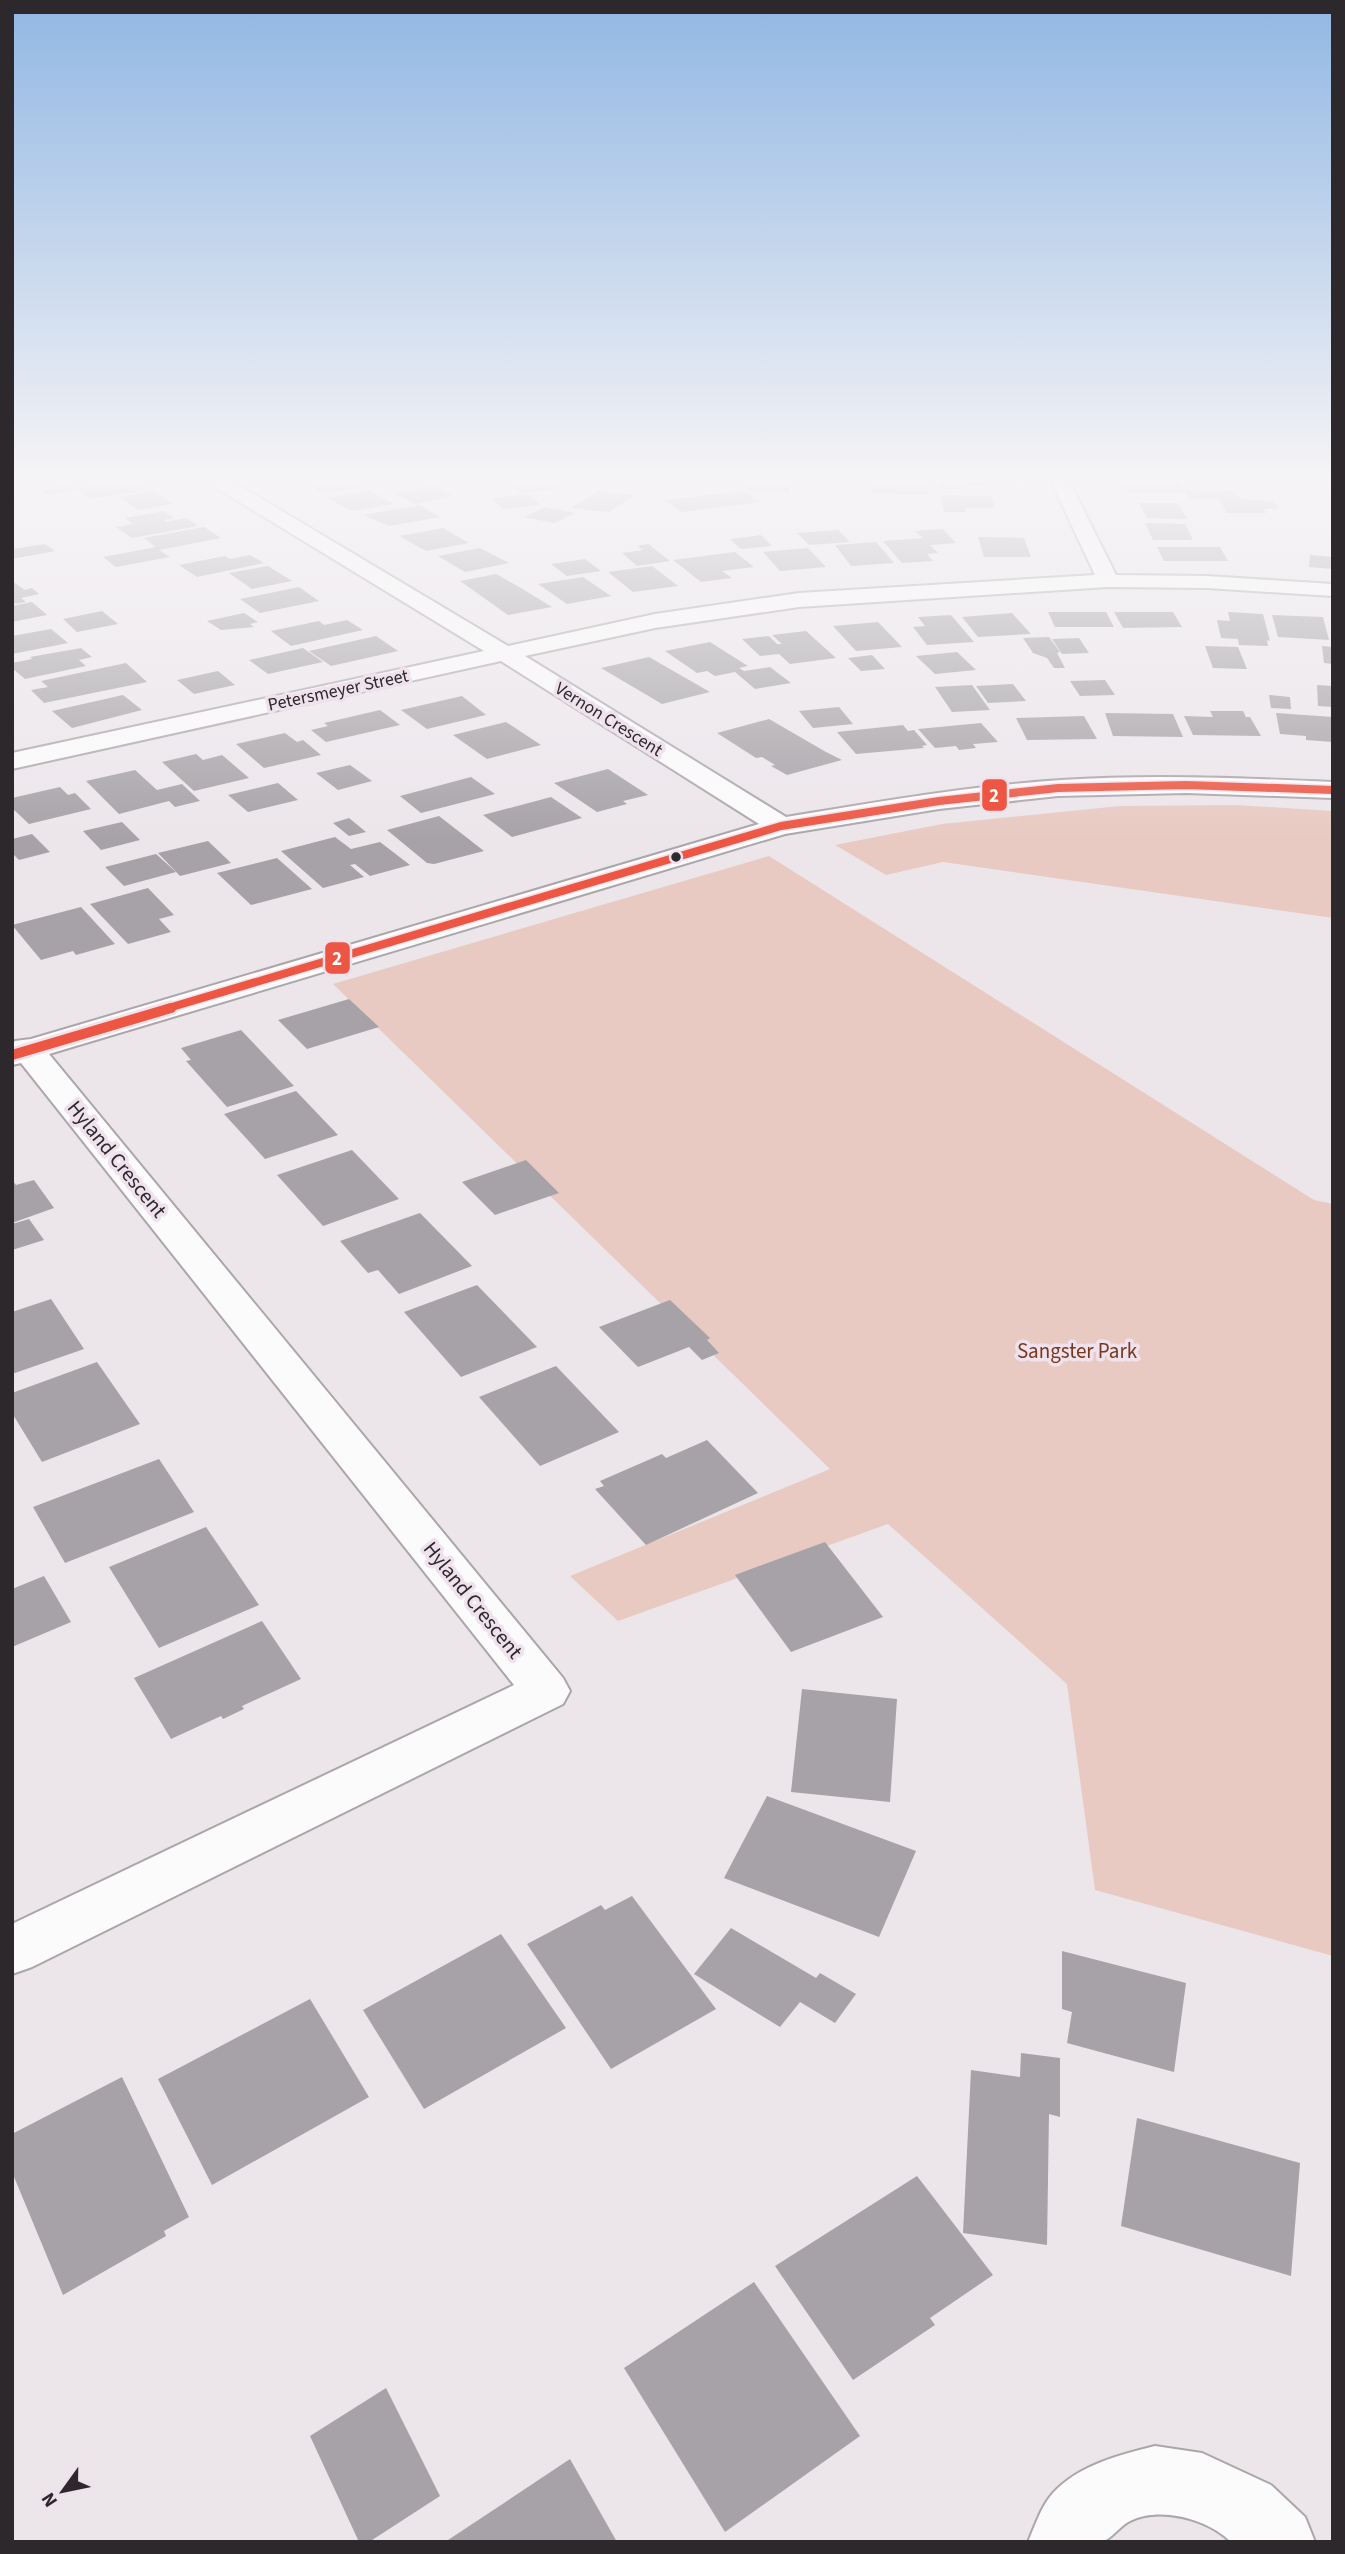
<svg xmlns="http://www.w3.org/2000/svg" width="1345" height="2554" viewBox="0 0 1345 2554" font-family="'Source Sans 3',sans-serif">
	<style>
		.green { fill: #e8cac2 }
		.building { fill: #a6a2a7 }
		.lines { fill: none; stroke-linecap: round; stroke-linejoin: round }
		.minor-casing { stroke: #aba6aa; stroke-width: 4 }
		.minor { fill: #fcfbfc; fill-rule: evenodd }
		.bus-1-far1-casing { stroke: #f0e2ed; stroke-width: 11 }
		.bus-1-casing { stroke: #f0e2ed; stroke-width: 15 }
		.bus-1-far1 { stroke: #ec5643; stroke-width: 8 }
		.bus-1 { stroke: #ec5643; stroke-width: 10 }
		.bus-dot { fill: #2d282c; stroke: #f0e2ed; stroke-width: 2.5 }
		.labels { text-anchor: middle; stroke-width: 7; stroke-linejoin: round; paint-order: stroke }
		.far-street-label { font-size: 18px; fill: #2d282c; stroke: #f0e2ed }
		.street-label { font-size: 21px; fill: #2d282c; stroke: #f0e2ed }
		.park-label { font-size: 21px; fill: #76371e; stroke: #f0e2ed }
		.line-badge { stroke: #f0e2ed; stroke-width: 2.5 }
		.badge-label { font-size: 19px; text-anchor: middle; font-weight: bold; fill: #fff }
	</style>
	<rect width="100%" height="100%" fill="#ece6eb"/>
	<!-- green -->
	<g class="green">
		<path d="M1236 805 1333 811V918L943 862 886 875 835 845 942 824 1120 806Z"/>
		<path d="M769 856 1314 1200 1333 1204V1956L1095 1890 1067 1684 888 1524 618 1621 570 1576 830 1469 333 984Z"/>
	</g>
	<!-- building -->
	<g class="building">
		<path d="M115 483H138L148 490 91 499 77 489Z"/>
		<path d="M307 483H357L362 487 321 493Z"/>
		<path d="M510 483H552L559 488 521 493Z"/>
		<path d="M750 483H793L788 493 745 491Z"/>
		<path d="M871 483 927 485 929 495 872 494Z"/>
		<path d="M940 483H990L991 486H962L963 489H942Z"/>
		<path d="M1123 483H1178L1185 493H1128Z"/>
		<path d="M72 485 78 490 48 495 41 490Z"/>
		<path d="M433 486 453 496 415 504 394 493Z"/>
		<path d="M1184 489 1234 490 1240 499 1274 501 1279 509H1264L1266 513H1227L1219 499H1189Z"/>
		<path d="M369 490 394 504 352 511 328 498Z"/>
		<path d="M153 491 173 504 138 510 119 497Z"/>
		<path d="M598 491 635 495 609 512 571 508Z"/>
		<path d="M744 491 761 502 681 512 665 500Z"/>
		<path d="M528 494 541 505 503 509 491 498Z"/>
		<path d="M940 495 991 496 995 508H965L966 512H944Z"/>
		<path d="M1139 503H1178L1187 519 1147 518Z"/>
		<path d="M419 505 440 517 389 526 363 515Z"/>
		<path d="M545 507 575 513 554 523 524 517Z"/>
		<path d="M164 511 174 518 164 520 166 522 186 518 198 526 132 538 116 527 133 524 125 518Z"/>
		<path d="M1145 523 1185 524 1193 540H1153Z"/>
		<path d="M204 527 221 538 159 550 170 557 116 567 103 557 156 547 144 538Z"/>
		<path d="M443 528 469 543 426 551 399 536Z"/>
		<path d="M943 529 956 543 930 545 938 553 927 554 933 561 902 563 883 541 923 538 915 531Z"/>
		<path d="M838 530 850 542 809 545 797 533Z"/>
		<path d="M761 535 772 546 741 549 730 539Z"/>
		<path d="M978 537 1024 538 1031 557H984Z"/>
		<path d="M876 542 894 563 851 566 835 545Z"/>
		<path d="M45 544 55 551 12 559V549Z"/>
		<path d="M648 544 670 561 637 566 622 553 643 550 637 546Z"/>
		<path d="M1157 547H1220L1228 561H1164Z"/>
		<path d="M480 548 509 563 465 572 438 556Z"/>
		<path d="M808 548 826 567 780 571 763 552Z"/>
		<path d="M735 552 754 567 722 571 732 578 701 582 673 560Z"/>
		<path d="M250 555 264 563 197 577 179 565 225 556 230 559Z"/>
		<path d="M1310 555 1333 557V569L1309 567Z"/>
		<path d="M585 559 601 571 567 576 551 564Z"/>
		<path d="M268 566 292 581 252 589 229 573Z"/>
		<path d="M652 566 678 586 633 592 608 572Z"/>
		<path d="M496 574 521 588 552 607 508 615 460 581Z"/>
		<path d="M583 577 611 596 567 604 538 584Z"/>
		<path d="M12 581 25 590 32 588 39 594 21 598 26 602 12 604Z"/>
		<path d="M299 587 319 601 260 613 240 599Z"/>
		<path d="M32 602 47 615 12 622V606Z"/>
		<path d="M102 611 118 624 77 632 63 619Z"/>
		<path d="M1048 612H1106L1114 627H1055Z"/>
		<path d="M1114 612H1173L1182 627 1123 628Z"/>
		<path d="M1228 612 1263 614 1270 641 1267 640 1268 646 1239 645 1238 639 1221 638 1217 620 1230 621Z"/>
		<path d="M244 613 258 622 250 624 254 627 221 630 207 621Z"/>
		<path d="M1012 613 1031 634 978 637 962 617Z"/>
		<path d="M951 615 974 642 927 645 913 627 925 626 918 617Z"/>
		<path d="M1272 615 1323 617 1329 640 1278 637Z"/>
		<path d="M347 620 363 630 291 646 271 631 319 621 324 625Z"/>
		<path d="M878 622 902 647 856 651 833 626Z"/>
		<path d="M51 629 68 643 12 654V636Z"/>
		<path d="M806 631 836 658 790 664 779 654 760 656 742 639 769 636 777 644H782L772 635Z"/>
		<path d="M376 636 398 651 331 666 309 651Z"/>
		<path d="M1049 637 1060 652 1057 653 1065 668H1054L1047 658 1033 653 1023 638Z"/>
		<path d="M1079 638 1089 653 1062 654 1052 639Z"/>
		<path d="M710 642 748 666 739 668 744 671 770 667 791 683 755 689 735 672 715 676 707 671 697 673 665 651Z"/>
		<path d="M1205 646 1238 647 1247 669 1213 668Z"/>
		<path d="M1322 646 1333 647V664L1324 663Z"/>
		<path d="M81 648 92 657 79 660 86 666 25 679 12 668V663L32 659 30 657Z"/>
		<path d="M303 648 323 662 268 674 249 660Z"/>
		<path d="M957 652 976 670 935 674 916 656Z"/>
		<path d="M872 655 885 669 861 671 848 658Z"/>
		<path d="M649 657 710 692 662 704 601 668Z"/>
		<path d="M126 663 147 682 44 703 31 690 48 687 41 681Z"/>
		<path d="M218 671 235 685 194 694 177 680Z"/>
		<path d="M1105 680 1115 695 1080 696 1070 681Z"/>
		<path d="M1013 684 1026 701 988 703 976 686Z"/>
		<path d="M972 685 990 710 952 712 935 687Z"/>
		<path d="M1317 685 1333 686V707L1318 706Z"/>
		<path d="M123 695 142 710 72 728 52 711Z"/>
		<path d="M1269 695 1290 697 1291 709 1271 708Z"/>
		<path d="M462 696 486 715 427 729 401 710Z"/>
		<path d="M839 707 853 724 813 728 799 711Z"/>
		<path d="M380 710 400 725 326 742 311 730 328 726 324 723Z"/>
		<path d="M1210 711H1243L1246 717H1250L1261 736 1193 735 1184 716 1213 717Z"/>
		<path d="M1105 713 1173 714 1183 737 1113 736Z"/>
		<path d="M1276 713 1333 717V742L1306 740V736L1280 734Z"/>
		<path d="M1084 716 1097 739 1027 740 1016 718Z"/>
		<path d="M769 719 826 752 842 760 787 775 771 766 775 765 762 757 756 758 717 733Z"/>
		<path d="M506 722 541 745 487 759 453 735Z"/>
		<path d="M981 723 998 742 973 744 976 748 959 750 956 746 935 748 918 729Z"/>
		<path d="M903 725 908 731 914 730 927 745 922 746 924 748 856 754 837 732Z"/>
		<path d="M285 733 297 742 303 740 321 755 264 768 236 744Z"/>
		<path d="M196 754 203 760 222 755 249 778 194 791 162 762Z"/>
		<path d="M350 765 372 781 338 790 316 773Z"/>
		<path d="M608 769 648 795 623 801 627 804 597 812 554 783Z"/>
		<path d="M135 770 157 790 182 784 200 801 175 807 169 801 119 814 86 781Z"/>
		<path d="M471 777 495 794 421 813 400 796Z"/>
		<path d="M278 783 298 800 248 812 228 795Z"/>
		<path d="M60 787 68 795 75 793 91 809 29 824 12 808V798Z"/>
		<path d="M551 797 582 818 512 837 483 815Z"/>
		<path d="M439 816 484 851 434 864 427 863 387 830Z"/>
		<path d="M349 818 366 832 349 836 333 823Z"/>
		<path d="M122 822 140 840 101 850 83 831Z"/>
		<path d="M32 834 50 852 19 860 12 853V839Z"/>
		<path d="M335 837 351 849 380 842 410 865 370 876 355 864 350 865 364 877 323 888 281 851Z"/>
		<path d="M208 841 231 863 180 876 158 853Z"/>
		<path d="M156 854 176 872 124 886 105 867Z"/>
		<path d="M277 858 312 889 251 905 217 873Z"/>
		<path d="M148 888 174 915 159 919 171 932 128 944 90 904Z"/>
		<path d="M81 907 115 944 76 955 73 951 41 960 12 925Z"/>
		<path d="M349 999 379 1027 307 1049 278 1020Z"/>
		<path d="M241 1030 294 1086 227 1107 186 1061 191 1060 181 1048Z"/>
		<path d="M296 1091 338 1135 265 1159 224 1114Z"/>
		<path d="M352 1150 399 1199 323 1226 277 1175Z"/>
		<path d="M526 1160 559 1193 495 1215 462 1182Z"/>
		<path d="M12 1180 16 1185 34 1180 54 1208 12 1223Z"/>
		<path d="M420 1213 472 1266 399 1294 378 1270 368 1273 340 1241Z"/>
		<path d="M29 1219 44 1240 12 1250V1224Z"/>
		<path d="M477 1285 537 1347 461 1377 404 1312Z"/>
		<path d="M51 1299 84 1349 12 1374V1312Z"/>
		<path d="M670 1300 710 1338 707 1340 719 1353 702 1360 689 1347 638 1367 599 1327Z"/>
		<path d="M97 1362 140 1424 42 1462 12 1413V1393Z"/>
		<path d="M556 1366 619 1432 540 1466 479 1397Z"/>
		<path d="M707 1440 758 1493 646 1545 595 1489 604 1486 600 1481 662 1454 666 1458Z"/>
		<path d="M159 1459 194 1512 65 1563 33 1507Z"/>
		<path d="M206 1527 259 1605 159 1648 109 1567Z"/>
		<path d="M825 1542 883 1617 791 1652 735 1575Z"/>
		<path d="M44 1576 71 1622 12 1647V1589Z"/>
		<path d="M262 1621 301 1679 242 1706 244 1709 223 1719 221 1716 171 1739 134 1678Z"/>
		<path d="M802 1689 897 1699 890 1802 791 1792Z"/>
		<path d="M767 1796 916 1851 879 1937 724 1878Z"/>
		<path d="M632 1896 716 2009 611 2069 527 1944 601 1905 605 1910Z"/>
		<path d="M731 1928 816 1978 820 1973 856 1994 835 2023 800 2002 780 2027 694 1974Z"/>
		<path d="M501 1934 566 2028 424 2109 363 2010Z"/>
		<path d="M1062 1951 1186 1983 1174 2072 1067 2043 1072 2012 1062 2009Z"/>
		<path d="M310 1999 369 2097 212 2185 158 2079Z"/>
		<path d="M1021 2053 1060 2058V2117L1049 2114 1047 2245 963 2233 971 2070 1020 2077Z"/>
		<path d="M122 2077 189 2217 164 2231 166 2236 63 2295 12 2172V2134Z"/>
		<path d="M1137 2118 1300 2163 1291 2276 1121 2226Z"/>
		<path d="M917 2176 993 2275 930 2318 935 2325 853 2380 775 2266Z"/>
		<path d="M754 2282 860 2436 725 2532 624 2368Z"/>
		<path d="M386 2388 440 2496 369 2542H359L310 2436Z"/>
		<path d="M570 2459 617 2542H445L501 2505Z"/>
	</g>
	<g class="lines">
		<defs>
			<g id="minor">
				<path d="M213 483H235L508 646 655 614 799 593 1095 575 1052 483H1070L1116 575 1207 576 1333 584V596L1207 588 1108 587 799 607 655 628 525 656 786 817C877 802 968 786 1061 780 1151 774 1242 778 1333 782V798L1186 793 1058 796 939 809 785 834 49 1054 563 1678 570 1691 563 1704 32 1967 12 1974V1924L514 1685 21 1063 12 1065V1044L15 1041 31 1039 759 824 501 661 12 769V753L484 651 215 487Z"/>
				<path d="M1155 2446 1202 2453 1271 2485 1305 2517 1315 2542H1231C1208 2519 1160 2506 1130 2521 1120 2526 1114 2536 1104 2541 1094 2545 1043 2542 1028 2542 1035 2526 1041 2506 1053 2493 1079 2465 1119 2455 1155 2446Z"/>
			</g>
		</defs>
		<!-- minor casing -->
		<use href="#minor" class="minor-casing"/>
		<!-- minor -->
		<use href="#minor" class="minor"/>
		<defs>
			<path id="bus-1-far1" d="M165 1009 781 826 939 801 1058 788 1186 785 1333 790"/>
			<path id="bus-1" d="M12 1055 171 1008"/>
		</defs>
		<!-- bus-1-far1 casing -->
		<use href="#bus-1-far1" class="bus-1-far1-casing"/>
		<!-- bus-1 casing -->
		<use href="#bus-1" class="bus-1-casing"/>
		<!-- bus-1-far1 -->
		<use href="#bus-1-far1" class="bus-1-far1"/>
		<!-- bus-1 -->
		<use href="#bus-1" class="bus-1"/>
	</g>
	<!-- sky -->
	<linearGradient id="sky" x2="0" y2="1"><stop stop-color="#91b7e3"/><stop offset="0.57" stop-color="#f6f4f6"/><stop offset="1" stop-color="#f6f4f6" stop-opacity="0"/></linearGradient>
	<rect width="1345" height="840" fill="url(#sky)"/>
	<!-- markers -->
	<circle class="bus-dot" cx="676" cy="857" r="6"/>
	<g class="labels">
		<!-- far-street labels -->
		<g class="far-street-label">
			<text transform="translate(338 690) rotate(-12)" y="6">Petersmeyer Street</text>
			<text transform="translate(609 719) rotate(32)" y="6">Vernon Crescent</text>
		</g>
		<!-- street labels -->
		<g class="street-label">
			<text transform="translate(117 1159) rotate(51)" y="7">Hyland Crescent</text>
			<text transform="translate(473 1600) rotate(51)" y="7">Hyland Crescent</text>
		</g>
		<!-- park labels -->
		<g class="park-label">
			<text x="1077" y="1358">Sangster Park</text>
		</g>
	</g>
	<g class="line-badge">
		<rect x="981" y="778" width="27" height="34" rx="7" fill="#ec5643"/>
		<rect x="324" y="941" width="27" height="34" rx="7" fill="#ec5643"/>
	</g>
	<g class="badge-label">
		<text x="994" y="802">2</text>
		<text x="337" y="965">2</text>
	</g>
	<!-- border -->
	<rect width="1345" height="2554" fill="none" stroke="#2d282c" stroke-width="28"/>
	<!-- north arrow -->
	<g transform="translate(63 2491) rotate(237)" stroke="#f0e2ed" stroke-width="5" paint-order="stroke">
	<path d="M0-5L12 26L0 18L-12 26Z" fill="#2d282c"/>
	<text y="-10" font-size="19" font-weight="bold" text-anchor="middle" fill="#2d282c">N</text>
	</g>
</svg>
